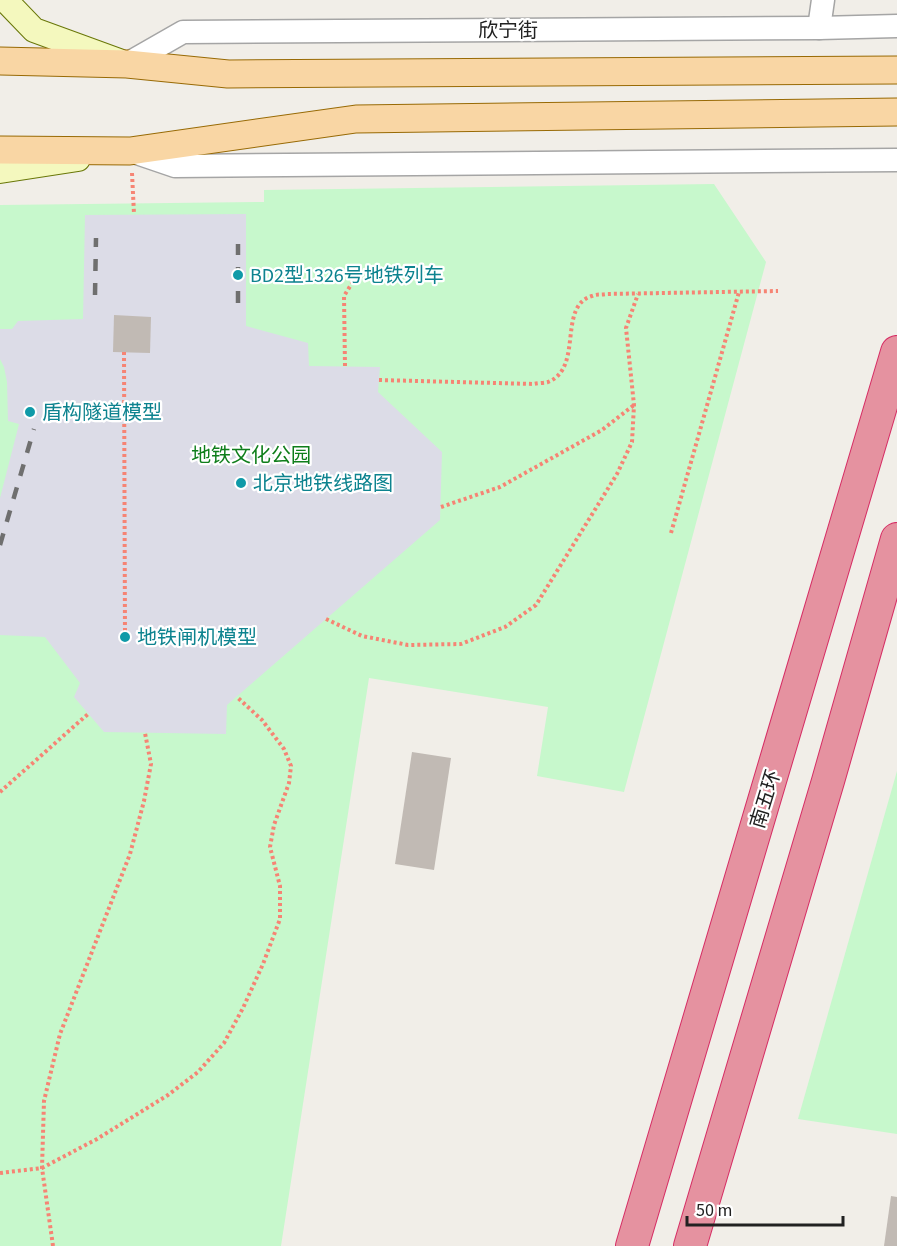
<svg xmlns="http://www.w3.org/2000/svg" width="897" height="1246" viewBox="0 0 897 1246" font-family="'Source Sans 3','Noto Sans SC',sans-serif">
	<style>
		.park { fill: #c7f8cc }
		.plaza { fill: #dcdce7 }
		.building { fill: #c1bab4 }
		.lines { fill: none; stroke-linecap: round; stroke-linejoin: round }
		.tertiary-casing { stroke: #a5a5a5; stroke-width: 25 }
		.secondary-casing { stroke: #697708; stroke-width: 26 }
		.primary-casing { stroke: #986a05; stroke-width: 29 }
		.motorway-casing { stroke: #d62d64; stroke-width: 34 }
		.path { stroke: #f68474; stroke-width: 4; stroke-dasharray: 3 3; stroke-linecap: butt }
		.tertiary { stroke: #fff; stroke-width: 22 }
		.secondary { stroke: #f4f8be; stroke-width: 24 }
		.primary { stroke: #f9d6a4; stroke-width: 27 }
		.motorway { stroke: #e592a0; stroke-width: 32 }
		.rail { stroke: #6f6f6f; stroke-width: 4.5; stroke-dasharray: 12 12; stroke-linecap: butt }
		.culture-dot { fill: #0f9aa8; stroke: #fff; stroke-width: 2 }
		.labels { text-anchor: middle; stroke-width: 4.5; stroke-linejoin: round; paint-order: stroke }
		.street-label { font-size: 20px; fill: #212121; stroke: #fff }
		.culture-label { font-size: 20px; fill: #0d838f; stroke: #fff; text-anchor: start }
		.park-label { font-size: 20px; fill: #0f7e1b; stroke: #fff }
	</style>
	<rect width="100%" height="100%" fill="#f1eee8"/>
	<!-- park -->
	<g class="park">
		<path d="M714 184 766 262 624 792 537 776 548 707 369 678 281 1246H0V205L264 202V190Z"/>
		<path d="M897 771V1134L798 1119Z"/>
	</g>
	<!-- plaza -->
	<path class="plaza" d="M246 214V326L308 343 309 366 380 367 378 392 442 452 440 520 227 705 226 734 104 732 74 697 80 683 45 637 0 635V498L19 424 8 421 7 382 4 367 0 359V329H12L18 321 83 319 85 215Z"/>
	<!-- building -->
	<g class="building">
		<path d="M114 315 151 317 150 353 113 352Z"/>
		<path d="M412 752 451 758 434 870 395 864Z"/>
		<path d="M891 1196 897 1197V1246H884Z"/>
	</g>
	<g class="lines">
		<defs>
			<g id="tertiary">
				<path d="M819 28 823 0"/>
				<path d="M127 64 183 32 819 28 897 26"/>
				<path d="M131 151 175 166 897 160"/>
			</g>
			<g id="secondary">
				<path d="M7 0 9 4 34 30 119 61"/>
				<path d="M0 171 78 159"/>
			</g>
			<g id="primary">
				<path d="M0 61 127 64 228 74 897 70"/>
				<path d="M0 150 130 151 356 119 897 112"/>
			</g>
			<g id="motorway">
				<path d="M632 1246 897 352"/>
				<path d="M690 1246 828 781 897 539"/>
			</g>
		</defs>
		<!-- tertiary casing -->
		<use href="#tertiary" class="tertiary-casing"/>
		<!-- secondary casing -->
		<use href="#secondary" class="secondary-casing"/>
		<!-- primary casing -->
		<use href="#primary" class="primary-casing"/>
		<!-- motorway casing -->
		<use href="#motorway" class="motorway-casing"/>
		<!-- path -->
		<g class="path">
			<path d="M132 173 134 214"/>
			<path d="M124 352 125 637"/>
			<path d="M345 366 344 296 359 272"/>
			<path d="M379 380 534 384C538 383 544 383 548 382 584 368 557 306 592 296 596 294 601 295 606 294L778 291"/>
			<path d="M441 507 500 487 602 430 634 405"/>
			<path d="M671 533 739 292"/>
			<path d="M326 619 362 636 408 645 461 644 505 627 536 605 617 474 632 442 634 405 626 328 638 294"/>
			<path d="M0 792 88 714"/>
			<path d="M0 1173 42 1168 97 1139 168 1095 198 1072 224 1043 243 1008 263 964 280 919V886L270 847 274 825 289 783 291 766 284 749 262 720 237 697"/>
			<path d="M53 1246 42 1168 44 1101 60 1034 130 854 144 801 151 764 145 733"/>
		</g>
		<!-- tertiary -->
		<use href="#tertiary" class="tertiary"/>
		<!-- secondary -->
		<use href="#secondary" class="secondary"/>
		<!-- primary -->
		<use href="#primary" class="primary"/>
		<!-- motorway -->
		<use href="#motorway" class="motorway"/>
		<!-- rail -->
		<g class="rail">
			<path d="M95 295 96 238"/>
			<path d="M238 303V244"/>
			<path d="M0 545 34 429"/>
		</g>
	</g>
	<!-- markers -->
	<g class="culture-dot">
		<circle cx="238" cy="275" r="6"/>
		<circle cx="30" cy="412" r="6"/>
		<circle cx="241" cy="483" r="6"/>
		<circle cx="125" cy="637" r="6"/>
	</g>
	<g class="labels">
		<!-- street labels -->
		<g class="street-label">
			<text x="508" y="37">欣宁街</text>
			<text transform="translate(765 799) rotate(-73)" y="7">南五环</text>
		</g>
		<!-- culture labels -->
		<g class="culture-label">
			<text x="250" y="282">BD2型1326号地铁列车</text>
			<text x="42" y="419">盾构隧道模型</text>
			<text x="253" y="490">北京地铁线路图</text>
			<text x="137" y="644">地铁闸机模型</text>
		</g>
		<!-- park labels -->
		<g class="park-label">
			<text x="251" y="462">地铁文化公园</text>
		</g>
	</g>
	<!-- scale -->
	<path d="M687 1216v9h156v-9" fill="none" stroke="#212121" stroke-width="3"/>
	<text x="696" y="1216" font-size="18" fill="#212121" stroke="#ffffff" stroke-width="4.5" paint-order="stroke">50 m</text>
</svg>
